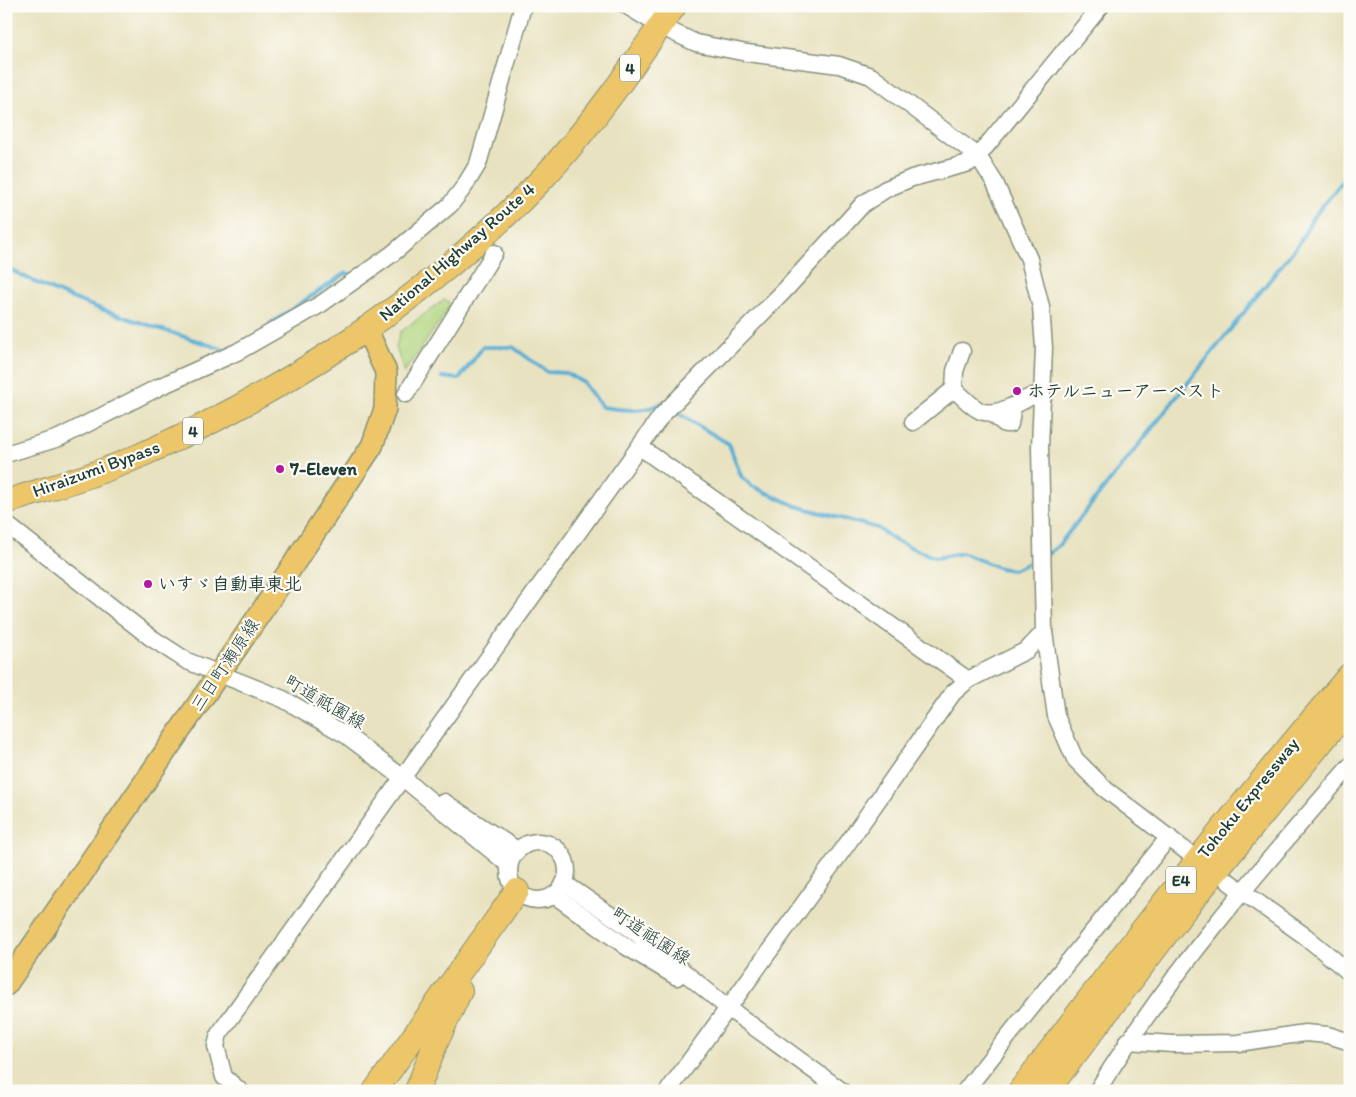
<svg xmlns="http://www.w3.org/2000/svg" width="1356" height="1097" viewBox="0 0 1356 1097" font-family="Itim,'Klee One',sans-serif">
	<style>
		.green { fill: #b1d67f; stroke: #688a5a }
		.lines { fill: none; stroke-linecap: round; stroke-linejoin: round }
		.stream { stroke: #57aed4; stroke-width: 4 }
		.minor-casing { stroke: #84907a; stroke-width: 19 }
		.major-casing { stroke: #84907a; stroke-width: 24 }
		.highway-casing { stroke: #84907a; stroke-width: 26 }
		.minor { stroke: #fff; stroke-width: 16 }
		.major { stroke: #ecc669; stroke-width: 21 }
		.highway { stroke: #ecc669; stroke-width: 24 }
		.poi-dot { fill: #b5179e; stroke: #fdfcf7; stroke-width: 2 }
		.labels { text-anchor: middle; stroke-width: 4.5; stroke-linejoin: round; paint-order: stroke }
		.shield { fill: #fdfcf7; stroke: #62766e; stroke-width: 1 }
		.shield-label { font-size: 16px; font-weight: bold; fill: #1f3d34 }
		.street-label { font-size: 18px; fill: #1f3d34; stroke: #fdfcf7 }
		.poi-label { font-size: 18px; font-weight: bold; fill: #1f3d34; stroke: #fdfcf7; text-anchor: start }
	</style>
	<rect width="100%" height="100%" fill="#fdfcf7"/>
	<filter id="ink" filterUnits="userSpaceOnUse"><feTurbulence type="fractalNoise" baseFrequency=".02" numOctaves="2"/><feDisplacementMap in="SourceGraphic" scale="10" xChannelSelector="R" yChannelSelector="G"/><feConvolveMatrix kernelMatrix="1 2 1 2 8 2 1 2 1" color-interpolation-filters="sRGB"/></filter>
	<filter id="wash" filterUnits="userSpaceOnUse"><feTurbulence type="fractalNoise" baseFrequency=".0096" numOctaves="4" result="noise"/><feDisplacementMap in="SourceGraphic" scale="20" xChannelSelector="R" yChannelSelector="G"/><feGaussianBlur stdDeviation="1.12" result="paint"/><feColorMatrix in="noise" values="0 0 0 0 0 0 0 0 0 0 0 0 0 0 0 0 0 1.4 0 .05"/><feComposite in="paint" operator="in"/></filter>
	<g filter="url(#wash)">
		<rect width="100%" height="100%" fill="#e8e2c0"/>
		<!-- green -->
		<path class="green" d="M445 299 451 305 404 373 396 347 400 332Z"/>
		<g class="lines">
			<!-- stream -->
			<g class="stream">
				<path d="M6 267C75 306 152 325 227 351"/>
				<path d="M270 324 346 273 352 275"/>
				<path d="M442 377 459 379 483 347H513L547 372 566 373 583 382 602 407C623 410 647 414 665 401"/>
				<path d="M674 409 676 412 729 444 741 476 752 486 796 506 877 528 896 541 936 558 962 553 1000 568 1013 570 1034 561"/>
				<path d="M1048 554 1058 546 1300 242 1312 219 1350 172"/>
			</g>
		</g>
	</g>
	<g filter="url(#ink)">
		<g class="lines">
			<defs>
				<g id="minor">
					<path d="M627 6 660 26 696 43 747 53 839 65 871 76 978 156 995 183 1029 259 1041 307 1044 348 1040 448 1044 632 1056 716 1075 759 1105 789 1190 854"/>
					<path d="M954 389 955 371 962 351"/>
					<path d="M406 394 494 253"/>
					<path d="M991 413 1005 424H1010L1013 406"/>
					<path d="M913 422 954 389C961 395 969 404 977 409 993 420 1018 403 1032 396L1043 398"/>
					<path d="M640 447 968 680"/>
					<path d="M6 454 59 438 159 387 237 352 321 304 392 254 450 205 464 187 478 164 523 6"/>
					<path d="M6 524 150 637 187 661 283 699 346 735 403 778 509 865"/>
					<path d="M444 802 517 850"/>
					<circle cx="538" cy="871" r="29"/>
					<path d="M1229 882 1305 936 1350 973"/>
					<path d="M564 883 635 932 728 1008 842 1091"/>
					<path d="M554 895 627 947 677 977"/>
					<path d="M1127 1041 1173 1044 1238 1043 1305 1033 1328 1035 1350 1042"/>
					<path d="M240 1091 224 1077 216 1046 219 1034 662 415 785 290 863 204 886 189 912 178 969 163 978 156 1101 6"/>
					<path d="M668 1091 847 844 953 693 968 680 1027 650 1044 632"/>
					<path d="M965 1091C1032 1005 1101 922 1169 837"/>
					<path d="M1097 1091C1169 974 1260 869 1350 766"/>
				</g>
				<path id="major" d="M6 985 285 577 372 446 385 409 386 372 367 330"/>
				<g id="highway">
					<path d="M6 502C48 488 92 477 132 459 283 393 427 300 542 179 590 128 634 64 674 6"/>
					<path d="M375 1091 517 891"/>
					<path d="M417 1091 436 1042 460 991"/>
					<path d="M1020 1091C1126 949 1235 810 1350 675"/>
					<path d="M1047 1091 1185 909 1350 707"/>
				</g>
			</defs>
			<!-- minor casing -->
			<use href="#minor" class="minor-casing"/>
			<!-- major casing -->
			<use href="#major" class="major-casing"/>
			<!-- highway casing -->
			<use href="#highway" class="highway-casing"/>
			<!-- minor -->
			<use href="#minor" class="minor"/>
			<!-- major -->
			<use href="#major" class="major"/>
			<!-- highway -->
			<use href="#highway" class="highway"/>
		</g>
	</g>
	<!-- markers -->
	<g class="poi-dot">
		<circle cx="1017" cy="391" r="5"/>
		<circle cx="280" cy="469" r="5"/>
		<circle cx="148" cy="584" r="5"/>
	</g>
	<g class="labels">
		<!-- shield labels -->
		<g class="shield">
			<rect x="620" y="54.5" width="20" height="27" rx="4"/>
			<rect x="183" y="417.5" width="20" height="27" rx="4"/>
			<rect x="1166" y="866.5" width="30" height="27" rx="4"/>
		</g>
		<g class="shield-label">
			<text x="630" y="74">4</text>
			<text x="193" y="437">4</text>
			<text x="1181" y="886">E4</text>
		</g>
		<!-- street labels -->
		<g class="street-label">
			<text transform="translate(457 252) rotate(-41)" y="6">National Highway Route 4</text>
			<text transform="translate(96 469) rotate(-20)" y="6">Hiraizumi Bypass</text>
			<text transform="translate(225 665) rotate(-56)" y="6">三日町瀬原線</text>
			<text transform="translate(325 702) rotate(30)" y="6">町道祗園線</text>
			<text transform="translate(1248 798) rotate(-51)" y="6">Tohoku Expressway</text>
			<text transform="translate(651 936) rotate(33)" y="6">町道祗園線</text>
		</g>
		<!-- poi labels -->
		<g class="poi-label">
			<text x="1027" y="397">ホテルニューアーベスト</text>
			<text x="290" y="475">7-Eleven</text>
			<text x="158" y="590">いすゞ自動車東北</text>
		</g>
	</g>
	<!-- margin -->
	<rect width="1356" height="1097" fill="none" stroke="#fdfcf7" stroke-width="25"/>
</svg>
